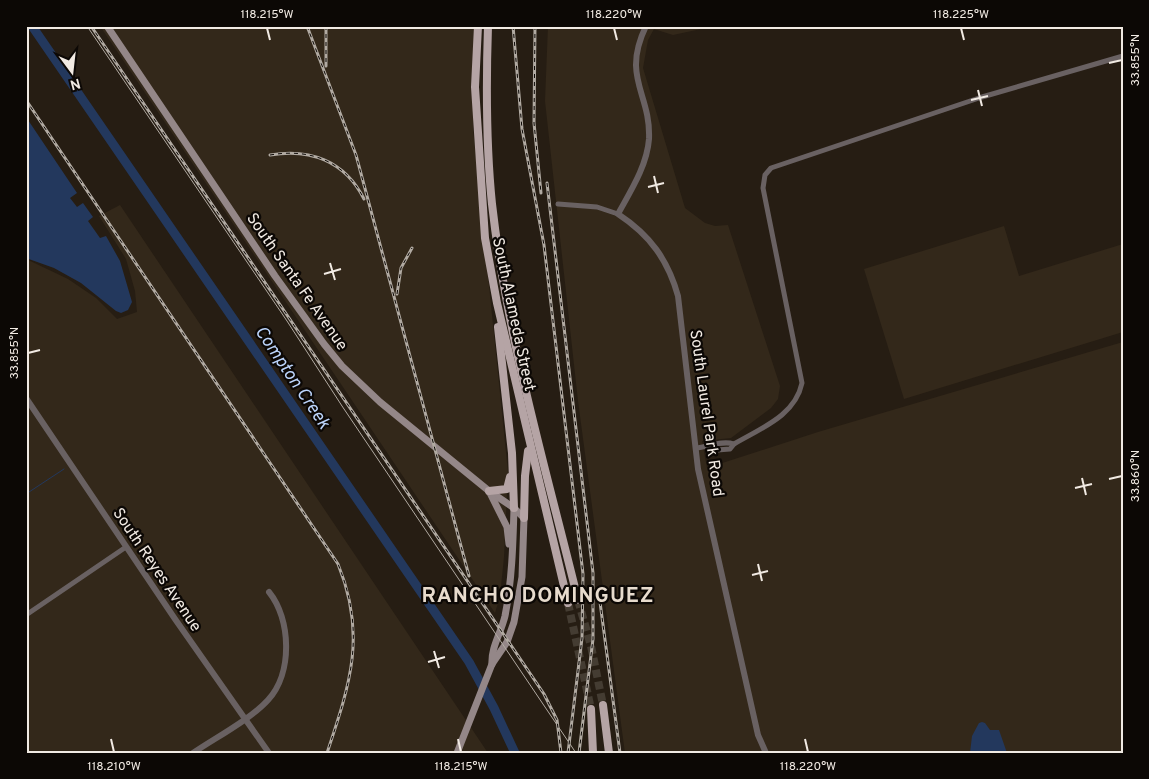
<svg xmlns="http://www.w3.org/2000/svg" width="1149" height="779" viewBox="0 0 1149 779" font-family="Overpass,sans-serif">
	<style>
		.industrial { fill: #33281a }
		.water { fill: #23385d }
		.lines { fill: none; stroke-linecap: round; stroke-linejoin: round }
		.stream { stroke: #23385d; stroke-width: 1 }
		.river { stroke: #23385d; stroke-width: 9 }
		.primary-tunnel { stroke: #443c32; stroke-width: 8; stroke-dasharray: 8 4; stroke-linecap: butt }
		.minor { stroke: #696162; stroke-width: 5 }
		.tertiary { stroke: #696162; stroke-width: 6 }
		.secondary { stroke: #948788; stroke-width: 7 }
		.primary { stroke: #b5a4a5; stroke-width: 8 }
		.tram { stroke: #b1aaa2; stroke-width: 1 }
		.rail-casing { stroke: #b1aaa2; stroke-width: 3 }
		.rail { stroke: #0c0805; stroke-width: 1; stroke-dasharray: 4; stroke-linecap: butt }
		.ticks { fill: none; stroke: #f1eae3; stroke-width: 2 }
		.labels { text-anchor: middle; stroke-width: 4.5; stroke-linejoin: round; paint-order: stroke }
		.street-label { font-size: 16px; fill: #f1eae3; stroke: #0c0805 }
		.water-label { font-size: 18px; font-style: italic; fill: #bcd4fb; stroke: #0c0805 }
		.district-label { font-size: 21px; font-weight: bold; letter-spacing: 1px; fill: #e7dbcd; stroke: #0c0805 }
		.neatline { fill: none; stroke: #f1eae3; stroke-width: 2 }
		.ticks-label { font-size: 12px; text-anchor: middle; fill: #f1eae3 }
	</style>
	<rect width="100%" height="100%" fill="#261d13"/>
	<!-- industrial -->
	<g class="industrial">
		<path d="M100 26H474L473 129 508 472 504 557 500 596 495 613Z"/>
		<path d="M548 26H715L673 35 654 29 648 40 643 68 685 208 705 223 715 226 728 225 780 386 778 399 771 408 731 438 702 441 707 468 818 432 1123 342V753H625L578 401 545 101Z"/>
		<path d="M120 205 488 753H26V259L68 279 96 298 117 319 137 312 135 291 126 259 99 216Z"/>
		<path d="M1004 226 1019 276 1123 244V332L904 399 864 269Z"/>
	</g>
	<!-- water -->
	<g class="water">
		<path d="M26 117 77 193 70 198 77 207 83 203 93 217 88 221 100 238 106 236 120 261 132 302 128 310 121 313 116 311 81 283 54 268 26 258Z"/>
		<path d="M982 722 985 723 990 730H999L1007 753H970L972 736 979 723Z"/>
	</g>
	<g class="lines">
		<!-- stream -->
		<path class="stream" d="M26 494 64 469"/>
		<!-- river -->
		<path class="river" d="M32 26 469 662 494 708 515 753"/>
		<!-- primary-tunnel -->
		<g class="primary-tunnel">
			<path d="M578 600 591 646 603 705"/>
			<path d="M568 603 591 709"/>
		</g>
		<!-- minor -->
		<g class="minor">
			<path d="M558 204 597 207 618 214"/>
			<path d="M710 447 717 450 730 449 734 444C761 428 795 416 802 383L763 188 765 175 771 168 982 97 1123 56"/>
			<path d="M696 448C708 447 722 440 734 444"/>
			<path d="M26 615 126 547"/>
		</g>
		<!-- tertiary -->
		<g class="tertiary">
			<path d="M646 26C621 78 651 93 649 139 647 166 630 192 618 214 650 235 668 260 678 296L698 469 758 735 766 753"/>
			<path d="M26 398 175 619 269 753"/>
			<path d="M193 753C215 738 251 719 268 700 293 673 291 619 269 592"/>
		</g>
		<!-- secondary -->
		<g class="secondary">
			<path d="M107 26 275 276 324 344 342 366 380 402 489 491 514 508 524 518 522 577 514 622 507 642 492 664 457 753"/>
			<path d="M489 491 507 527 509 544"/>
			<path d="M492 664C491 647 501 633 505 616 512 581 513 544 514 508"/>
		</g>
		<!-- primary -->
		<g class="primary">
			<path d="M478 26 475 87 485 238 497 303 568 603"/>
			<path d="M488 26C486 86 486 145 492 204 507 338 546 469 578 600"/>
			<path d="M498 327 512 453 514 508"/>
			<path d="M489 491 507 489 510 477"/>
			<path d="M524 518 525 476 528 451"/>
			<path d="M603 705 609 753"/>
			<path d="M591 709 593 753"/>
		</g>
		<!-- tram -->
		<path class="tram" d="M87 26 287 321 342 406 576 753"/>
		<defs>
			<g id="rail">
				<path d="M91 26 544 694 557 720 561 753"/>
				<path d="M307 26 356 155 469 576"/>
				<path d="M326 26V66"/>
				<path d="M513 26 522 129 544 245 583 574 582 638 568 753"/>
				<path d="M535 26 534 123 541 193"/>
				<path d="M26 100 338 564C367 635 350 684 327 753"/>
				<path d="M270 155C310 148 345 161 364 199"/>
				<path d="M547 183 593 573V639L579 753"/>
				<path d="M397 294 401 268 412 248"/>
				<path d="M600 602 620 753"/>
			</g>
		</defs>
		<!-- rail casing -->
		<use href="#rail" class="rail-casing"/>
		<!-- rail -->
		<use href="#rail" class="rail"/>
	</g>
	<!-- ticks -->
	<path class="ticks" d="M267 28 270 40M614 28 617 40M961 28 964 40M1109 63 1122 60M978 90 982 106M971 100 988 96M654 176 658 193M648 187 664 183M330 263 335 280M324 274 341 269M28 353 40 350M1082 478 1086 495M1109 479 1122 476M1075 488 1092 484M758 564 762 581M752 575 768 571M434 651 439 668M428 662 445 657M111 739 114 752M458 739 461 752M805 739 808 752"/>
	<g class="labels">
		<!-- street labels -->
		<g class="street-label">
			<text transform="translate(298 281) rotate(55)" y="6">South Santa Fe Avenue</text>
			<text transform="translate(515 314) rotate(78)" y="6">South Alameda Street</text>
			<text transform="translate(708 413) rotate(82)" y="6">South Laurel Park Road</text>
			<text transform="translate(158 569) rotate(56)" y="6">South Reyes Avenue</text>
		</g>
		<!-- water labels -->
		<g class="water-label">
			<text transform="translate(293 377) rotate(56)" y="6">Compton Creek</text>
		</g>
		<!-- district labels -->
		<g class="district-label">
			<text x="538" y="602">RANCHO DOMINGUEZ</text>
		</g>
	</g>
	<!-- border -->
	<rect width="1149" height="779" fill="none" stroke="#0c0805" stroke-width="55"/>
	<!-- north arrow -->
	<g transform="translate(72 72) rotate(165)" stroke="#0c0805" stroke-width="4" paint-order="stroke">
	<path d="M0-4L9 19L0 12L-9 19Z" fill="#f1eae3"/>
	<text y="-8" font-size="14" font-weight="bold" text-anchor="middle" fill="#f1eae3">N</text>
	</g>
	<rect x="28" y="28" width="1094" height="724" class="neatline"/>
	<g class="ticks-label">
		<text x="267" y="18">118.215°W</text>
		<text x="614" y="18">118.220°W</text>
		<text x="961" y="18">118.225°W</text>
		<text transform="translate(1135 60) rotate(-90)" y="4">33.855°N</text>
		<text transform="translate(14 353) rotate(-90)" y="4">33.855°N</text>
		<text transform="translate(1135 476) rotate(-90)" y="4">33.860°N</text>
		<text x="114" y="770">118.210°W</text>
		<text x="461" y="770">118.215°W</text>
		<text x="808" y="770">118.220°W</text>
	</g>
</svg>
